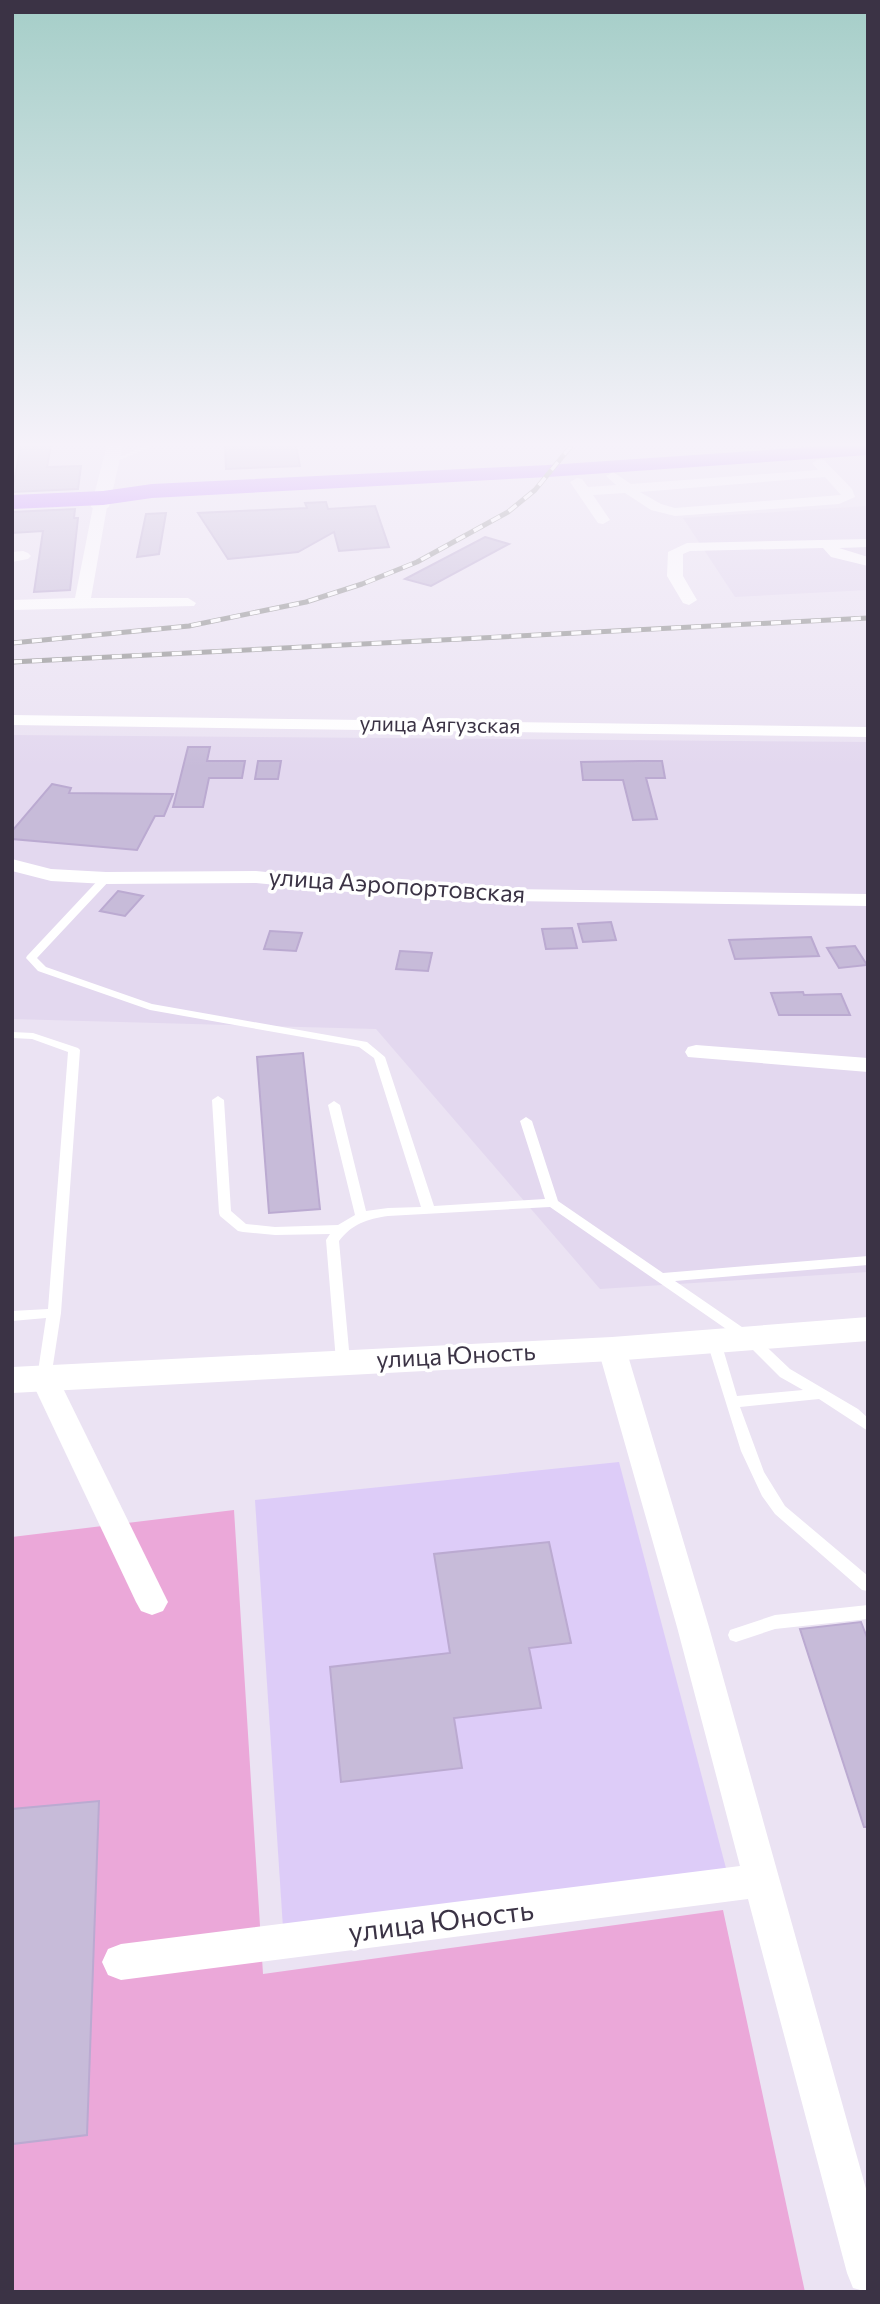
<svg xmlns="http://www.w3.org/2000/svg" width="880" height="2304" viewBox="0 0 880 2304" font-family="Commissioner,sans-serif">
	<style>
		.residential { fill: #e3d8ef }
		.commercial { fill: #ddccf8 }
		.green { fill: #eba8d9 }
		.building { fill: #c7bbd9; stroke: #bbaad1; stroke-width: 2 }
		.lines { fill: none; stroke-linecap: round; stroke-linejoin: round }
		.service { fill: #fff; fill-rule: evenodd }
		.minor { fill: #fff; fill-rule: evenodd }
		.tertiary { fill: #fff; fill-rule: evenodd }
		.trunk { fill: #bc79ff; fill-rule: evenodd }
		.rail-casing { stroke: #949494; stroke-width: 5 }
		.rail { stroke: #fff; stroke-width: 3.5; stroke-dasharray: 10; stroke-linecap: butt }
		.labels { text-anchor: middle; stroke-width: 7; stroke-linejoin: round; paint-order: stroke }
		.far-street-label { font-size: 21px; fill: #3b3345; stroke: #fff }
		.street-label { font-size: 24px; fill: #3b3345; stroke: #fff }
		.near-street-label { font-size: 28px; fill: #3b3345; stroke: #fff }
	</style>
	<rect width="100%" height="100%" fill="#ebe3f3"/>
	<!-- residential -->
	<g class="residential">
		<path d="M868 506V590L735 597 683 518Z"/>
		<path d="M12 735 868 742V1272L600 1289 376 1029 12 1019Z"/>
	</g>
	<!-- commercial -->
	<path class="commercial" d="M619 1462 727 1872 283 1928 255 1500Z"/>
	<!-- green -->
	<path class="green" d="M234 1510 263 1974 723 1910 805 2292H12V1537Z"/>
	<!-- building -->
	<g class="building">
		<path d="M21 445H51L47 467 81 466 78 489 12 492Z"/>
		<path d="M225 445H296L300 466 226 469Z"/>
		<path d="M326 502 328 509 375 506 389 547 339 551 334 532 298 552 228 559 198 513 307 508 305 503Z"/>
		<path d="M75 509 74 518H78L70 590 34 592 43 531 12 533V512Z"/>
		<path d="M166 513 159 554 137 557 146 514Z"/>
		<path d="M485 537 509 544 431 586 405 579Z"/>
		<path d="M188 747H210L207 761H245L242 778H209L203 807H173Z"/>
		<path d="M258 761H281L278 779H255Z"/>
		<path d="M639 761H662L665 778H646L657 819 633 820 623 780H583L581 762Z"/>
		<path d="M52 784 71 788 69 793 173 794 164 816H155L137 850 12 839V831Z"/>
		<path d="M118 891 143 896 125 916 100 911Z"/>
		<path d="M611 922 616 940 583 942 578 924Z"/>
		<path d="M572 928 577 948 546 949 542 929Z"/>
		<path d="M270 931 302 933 296 951 264 949Z"/>
		<path d="M811 937 819 956 735 959 729 940Z"/>
		<path d="M855 946 867 965 839 968 827 948Z"/>
		<path d="M400 951 432 953 428 971 396 969Z"/>
		<path d="M803 992 804 995 841 994 850 1015H779L771 993Z"/>
		<path d="M303 1053 320 1209 269 1213 257 1057Z"/>
		<path d="M549 1542 571 1643 529 1648 541 1708 454 1718 462 1768 341 1782 330 1667 450 1653 434 1554Z"/>
		<path d="M861 1622 868 1640V1827H864L800 1629Z"/>
		<path d="M99 1801 87 2135 12 2144V1809Z"/>
	</g>
	<g class="lines">
		<!-- service -->
		<g class="service">
			<path d="M147 445H155L115 462 110 461Z"/>
			<path d="M106 875 110 876V880L37 958 46 967 152 1004 367 1042 385 1057 434 1206 545 1199 520 1121 526 1117 532 1121 558 1201 663 1273 868 1256V1265L675 1281 755 1336 790 1369 858 1409 868 1418V1431L819 1399 740 1407 764 1472 785 1506 868 1576V1591L862 1590 775 1514 762 1496 741 1451 707 1342 709 1338H719L721 1342 737 1396 803 1390 780 1377 745 1342 550 1207 388 1216C367 1219 352 1224 339 1241L350 1361 348 1365H338L336 1361 326 1240 330 1234 275 1235 243 1232 238 1231 220 1216 219 1213 212 1100 218 1096 224 1100 231 1211 246 1224 275 1227 338 1225 355 1215 328 1105 334 1101 340 1105 366 1211 388 1208 421 1207 374 1058 359 1047 150 1010 38 971 26 958 27 956 102 876Z"/>
			<path d="M12 1032 33 1033 78 1048 80 1050 61 1313 51 1378 49 1382H39L37 1378 46 1318 12 1321V1311L48 1309 68 1052 32 1039 12 1038Z"/>
			<path d="M868 1605V1619L775 1629 736 1642 730 1640 728 1635 730 1630 775 1615Z"/>
		</g>
		<!-- minor -->
		<g class="minor">
			<path d="M819 459 824 460 852 489 855 497 839 504 675 516 651 510 625 493 593 495 610 520 603 524 598 523 570 482 577 478 582 479 588 487 616 485 606 476 613 472 631 484 818 470 812 463ZM825 477 841 495 675 508 661 504 640 492Z"/>
			<path d="M100 503 107 507 91 598H188L196 603 194 606 12 610V600L75 598 93 507Z"/>
			<path d="M868 539V547L839 548 868 557V566L831 557 823 548 690 551 683 554V576L697 600 689 605 683 603 667 576 668 552 687 543Z"/>
			<path d="M23 551 28 553 31 556 28 559 12 562V552Z"/>
			<path d="M12 715 868 727V737L12 725Z"/>
			<path d="M12 859 51 869 106 872 256 871 431 888 868 894V906L431 900 256 883 106 884 51 881 12 871Z"/>
			<path d="M696 1045 868 1058V1072L688 1057 685 1052 688 1047Z"/>
			<path d="M612 1339 622 1342 626 1349 709 1627 868 2196V2292L853 2288 847 2273 748 1899 121 1980 108 1975 102 1962 108 1949 121 1944 740 1866 677 1627 598 1349 602 1342Z"/>
			<path d="M44 1368 54 1371 58 1378 168 1602 163 1611 152 1615 141 1611 136 1602 30 1378 34 1371Z"/>
		</g>
		<!-- tertiary -->
		<g class="tertiary">
			<path d="M107 445H123L109 507 100 512 91 507Z"/>
			<path d="M868 1317V1341L612 1361 12 1393V1367L612 1337Z"/>
		</g>
		<!-- trunk -->
		<path class="trunk" d="M839 445H868V455L548 477 152 498 103 505 12 509V495L103 491 152 484 548 465Z"/>
		<defs>
			<g id="rail">
				<path d="M12 643 189 626 306 602 362 584 417 562 508 512 535 490 572 445"/>
				<path d="M12 662 868 618"/>
			</g>
		</defs>
		<!-- rail casing -->
		<use href="#rail" class="rail-casing"/>
		<!-- rail -->
		<use href="#rail" class="rail"/>
	</g>
	<!-- sky -->
	<linearGradient id="sky" x2="0" y2="1"><stop stop-color="#a5cec8"/><stop offset="0.58" stop-color="#f6f2fa"/><stop offset="1" stop-color="#f6f2fa" stop-opacity="0"/></linearGradient>
	<rect width="880" height="767" fill="url(#sky)"/>
	<g class="labels">
		<!-- far-street labels -->
		<g class="far-street-label">
			<text transform="translate(440 725) rotate(1)" y="7">улица Аягузская</text>
		</g>
		<!-- street labels -->
		<g class="street-label">
			<text transform="translate(397 886) rotate(4)" y="8">улица Аэропортовская</text>
			<text transform="translate(456 1356) rotate(-3)" y="8">улица Юность</text>
		</g>
		<!-- near-street labels -->
		<g class="near-street-label">
			<text transform="translate(441 1921) rotate(-7)" y="10">улица Юность</text>
		</g>
	</g>
	<!-- border -->
	<rect width="880" height="2304" fill="none" stroke="#3b3345" stroke-width="28"/>
</svg>
